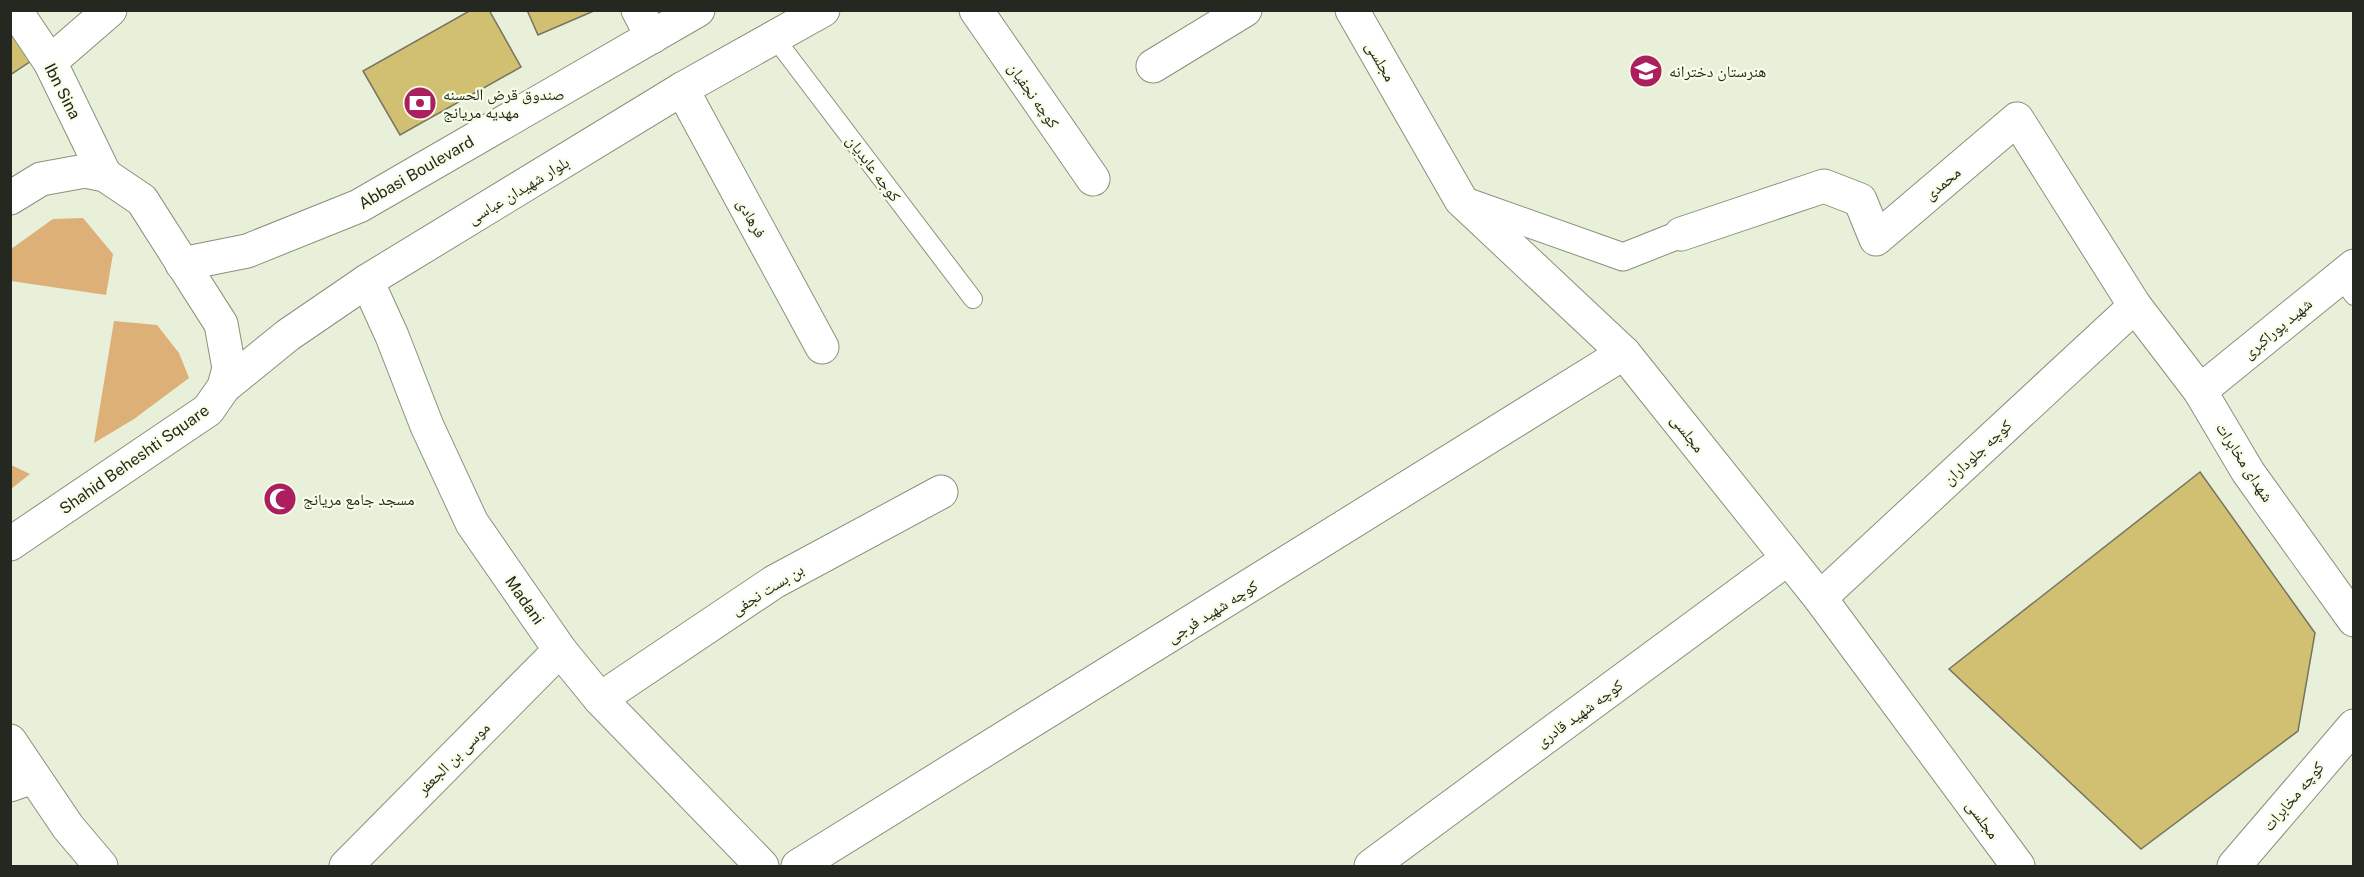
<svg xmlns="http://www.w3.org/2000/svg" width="2364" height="877" viewBox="0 0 2364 877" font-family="'Public Sans','Noto Naskh Arabic',sans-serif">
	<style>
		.green { fill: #dcb076 }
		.building { fill: #d1c072; stroke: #78745f; stroke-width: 1.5 }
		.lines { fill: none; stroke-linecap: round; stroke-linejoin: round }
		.service-casing { stroke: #89917c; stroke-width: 20 }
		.pedestrian-casing { stroke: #89917c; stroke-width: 29 }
		.minor-casing { stroke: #89917c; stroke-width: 35 }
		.tertiary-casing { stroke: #89917c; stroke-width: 35 }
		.secondary-casing { stroke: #89917c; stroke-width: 35 }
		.service { stroke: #fff; stroke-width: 18 }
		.pedestrian { stroke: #fff; stroke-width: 27 }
		.minor { stroke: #fff; stroke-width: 33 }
		.tertiary { stroke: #fff; stroke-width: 33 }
		.secondary { stroke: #fff; stroke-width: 33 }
		.labels { text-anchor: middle; stroke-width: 4.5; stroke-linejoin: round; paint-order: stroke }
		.street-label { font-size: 16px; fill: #252820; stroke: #f6fee7 }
		.poi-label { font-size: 16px; fill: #252820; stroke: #f6fee7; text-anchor: start }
	</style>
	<rect width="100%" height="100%" fill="#e9f0d9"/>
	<!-- green -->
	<g class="green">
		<path d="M83 218 113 254 106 295 11 281V249L53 219Z"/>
		<path d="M114 321 157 325 179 353 189 378 134 419 94 443Z"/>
		<path d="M11 465 30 474 11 489Z"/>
	</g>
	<!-- building -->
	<g class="building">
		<path d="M471 10H489L521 67 400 135 363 71Z"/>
		<path d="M527 10H596L538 35Z"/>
		<path d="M10 32 31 61 10 75Z"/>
		<path d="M2200 472 2315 633 2298 731 2141 849 1949 669Z"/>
	</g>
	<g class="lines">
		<defs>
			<g id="service">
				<path d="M774 37 973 299"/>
				<path d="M2339 276 2354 296"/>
			</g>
			<path id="pedestrian" d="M1465 201 1623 257 1681 234"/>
			<g id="minor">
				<path d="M638 10 652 37"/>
				<path d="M976 10 1093 179"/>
				<path d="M50 62 110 10"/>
				<path d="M1153 66 1245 10"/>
				<path d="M682 89 822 347"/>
				<path d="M1681 234 1824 186 1860 200 1876 239 2017 119 2135 306 2200 391 2248 472 2354 620"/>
				<path d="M2200 391 2354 266"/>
				<path d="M1820 598 2135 306"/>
				<path d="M600 699 774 582 941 492"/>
				<path d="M10 785 33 777"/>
				<path d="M346 866 560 650"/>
				<path d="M798 866 1624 353"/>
				<path d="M1371 866 1787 559"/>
				<path d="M2234 866 2354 726"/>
			</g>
			<g id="tertiary">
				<path d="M15 10 50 62 105 175"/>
				<path d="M1352 10 1461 200 1624 353 1820 598 2018 866"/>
				<path d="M367 281 392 336 427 426 472 523 560 650 600 699 762 866"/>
				<path d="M10 741 68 827 101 866"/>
			</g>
			<g id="secondary">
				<path d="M10 198 41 179 85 171 105 175 142 200 221 324 229 368 224 387 208 410 10 544"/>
				<path d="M182 264 247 251 359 206 698 10"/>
				<path d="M224 387 288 335 367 281 682 89 823 10"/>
			</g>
		</defs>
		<!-- service casing -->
		<use href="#service" class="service-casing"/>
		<!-- pedestrian casing -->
		<use href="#pedestrian" class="pedestrian-casing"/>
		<!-- minor casing -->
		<use href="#minor" class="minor-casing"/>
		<!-- tertiary casing -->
		<use href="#tertiary" class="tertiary-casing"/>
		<!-- secondary casing -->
		<use href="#secondary" class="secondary-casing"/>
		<!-- service -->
		<use href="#service" class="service"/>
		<!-- pedestrian -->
		<use href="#pedestrian" class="pedestrian"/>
		<!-- minor -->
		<use href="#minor" class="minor"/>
		<!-- tertiary -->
		<use href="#tertiary" class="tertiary"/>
		<!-- secondary -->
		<use href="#secondary" class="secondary"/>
	</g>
	<!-- icons -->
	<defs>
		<symbol id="school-disc" viewBox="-11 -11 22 22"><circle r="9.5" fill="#ab1f5e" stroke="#f6fee7"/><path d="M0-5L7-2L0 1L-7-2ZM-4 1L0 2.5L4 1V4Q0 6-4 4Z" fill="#fff"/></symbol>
		<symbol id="bank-disc" viewBox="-11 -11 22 22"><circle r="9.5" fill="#ab1f5e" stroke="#f6fee7"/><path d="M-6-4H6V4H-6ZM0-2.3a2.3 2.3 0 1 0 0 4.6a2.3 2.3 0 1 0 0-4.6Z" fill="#fff"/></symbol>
		<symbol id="mosque-disc" viewBox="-11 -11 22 22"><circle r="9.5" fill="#ab1f5e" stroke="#f6fee7"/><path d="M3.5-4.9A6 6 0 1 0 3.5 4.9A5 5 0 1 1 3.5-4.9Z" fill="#fff"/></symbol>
	</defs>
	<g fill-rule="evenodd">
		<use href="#school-disc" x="1627" y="52" width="38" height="38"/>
		<use href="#bank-disc" x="401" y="84" width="38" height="38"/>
		<use href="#mosque-disc" x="261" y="480" width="38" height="38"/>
	</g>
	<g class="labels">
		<!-- street labels -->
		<g class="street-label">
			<text transform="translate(1381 61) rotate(60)" y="6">مجلسی</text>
			<text transform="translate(63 91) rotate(63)" y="6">Ibn Sina</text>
			<text transform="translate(1034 95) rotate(55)" y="6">کوچه نجفیان</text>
			<text transform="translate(874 168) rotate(53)" y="6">کوجه عابدیان</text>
			<text transform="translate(416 172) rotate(-30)" y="6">Abbasi Boulevard</text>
			<text transform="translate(1942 183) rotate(-40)" y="6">محمدی</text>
			<text transform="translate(518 190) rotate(-31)" y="6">بلوار شهیدان عباسی</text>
			<text transform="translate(752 218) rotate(61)" y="6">فرهادی</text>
			<text transform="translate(2277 328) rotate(-40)" y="6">شهید پوراکبری</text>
			<text transform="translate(1688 433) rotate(52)" y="6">مجلسی</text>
			<text transform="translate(1977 452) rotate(-43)" y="6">کوچه جلوداران</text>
			<text transform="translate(134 459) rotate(-35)" y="6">Shahid Beheshti Square</text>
			<text transform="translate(2245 462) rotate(57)" y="6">شهدای مخابرات</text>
			<text transform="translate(767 589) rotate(-32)" y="6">بن بست نجفی</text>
			<text transform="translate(525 600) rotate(55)" y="6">Madani</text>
			<text transform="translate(1212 611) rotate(-32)" y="6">کوچه شهید فرجی</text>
			<text transform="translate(1579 713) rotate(-36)" y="6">کوچه شهید قادری</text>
			<text transform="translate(453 758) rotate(-45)" y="6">موسی بن الجعفر</text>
			<text transform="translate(2293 796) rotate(-50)" y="6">کوچه مخابرات</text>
			<text transform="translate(1983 819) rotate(54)" y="6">مجلسی</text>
		</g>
		<!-- poi labels -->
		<g class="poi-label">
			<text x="1669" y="77">هنرستان دخترانه</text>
			<text x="443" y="100">صندوق قرض الحسنه<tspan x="443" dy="18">مهدیه مریانج</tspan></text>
			<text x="303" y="505">مسجد جامع مریانج</text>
		</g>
	</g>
	<!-- border -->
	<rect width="2364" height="877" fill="none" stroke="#252820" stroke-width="24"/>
</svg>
